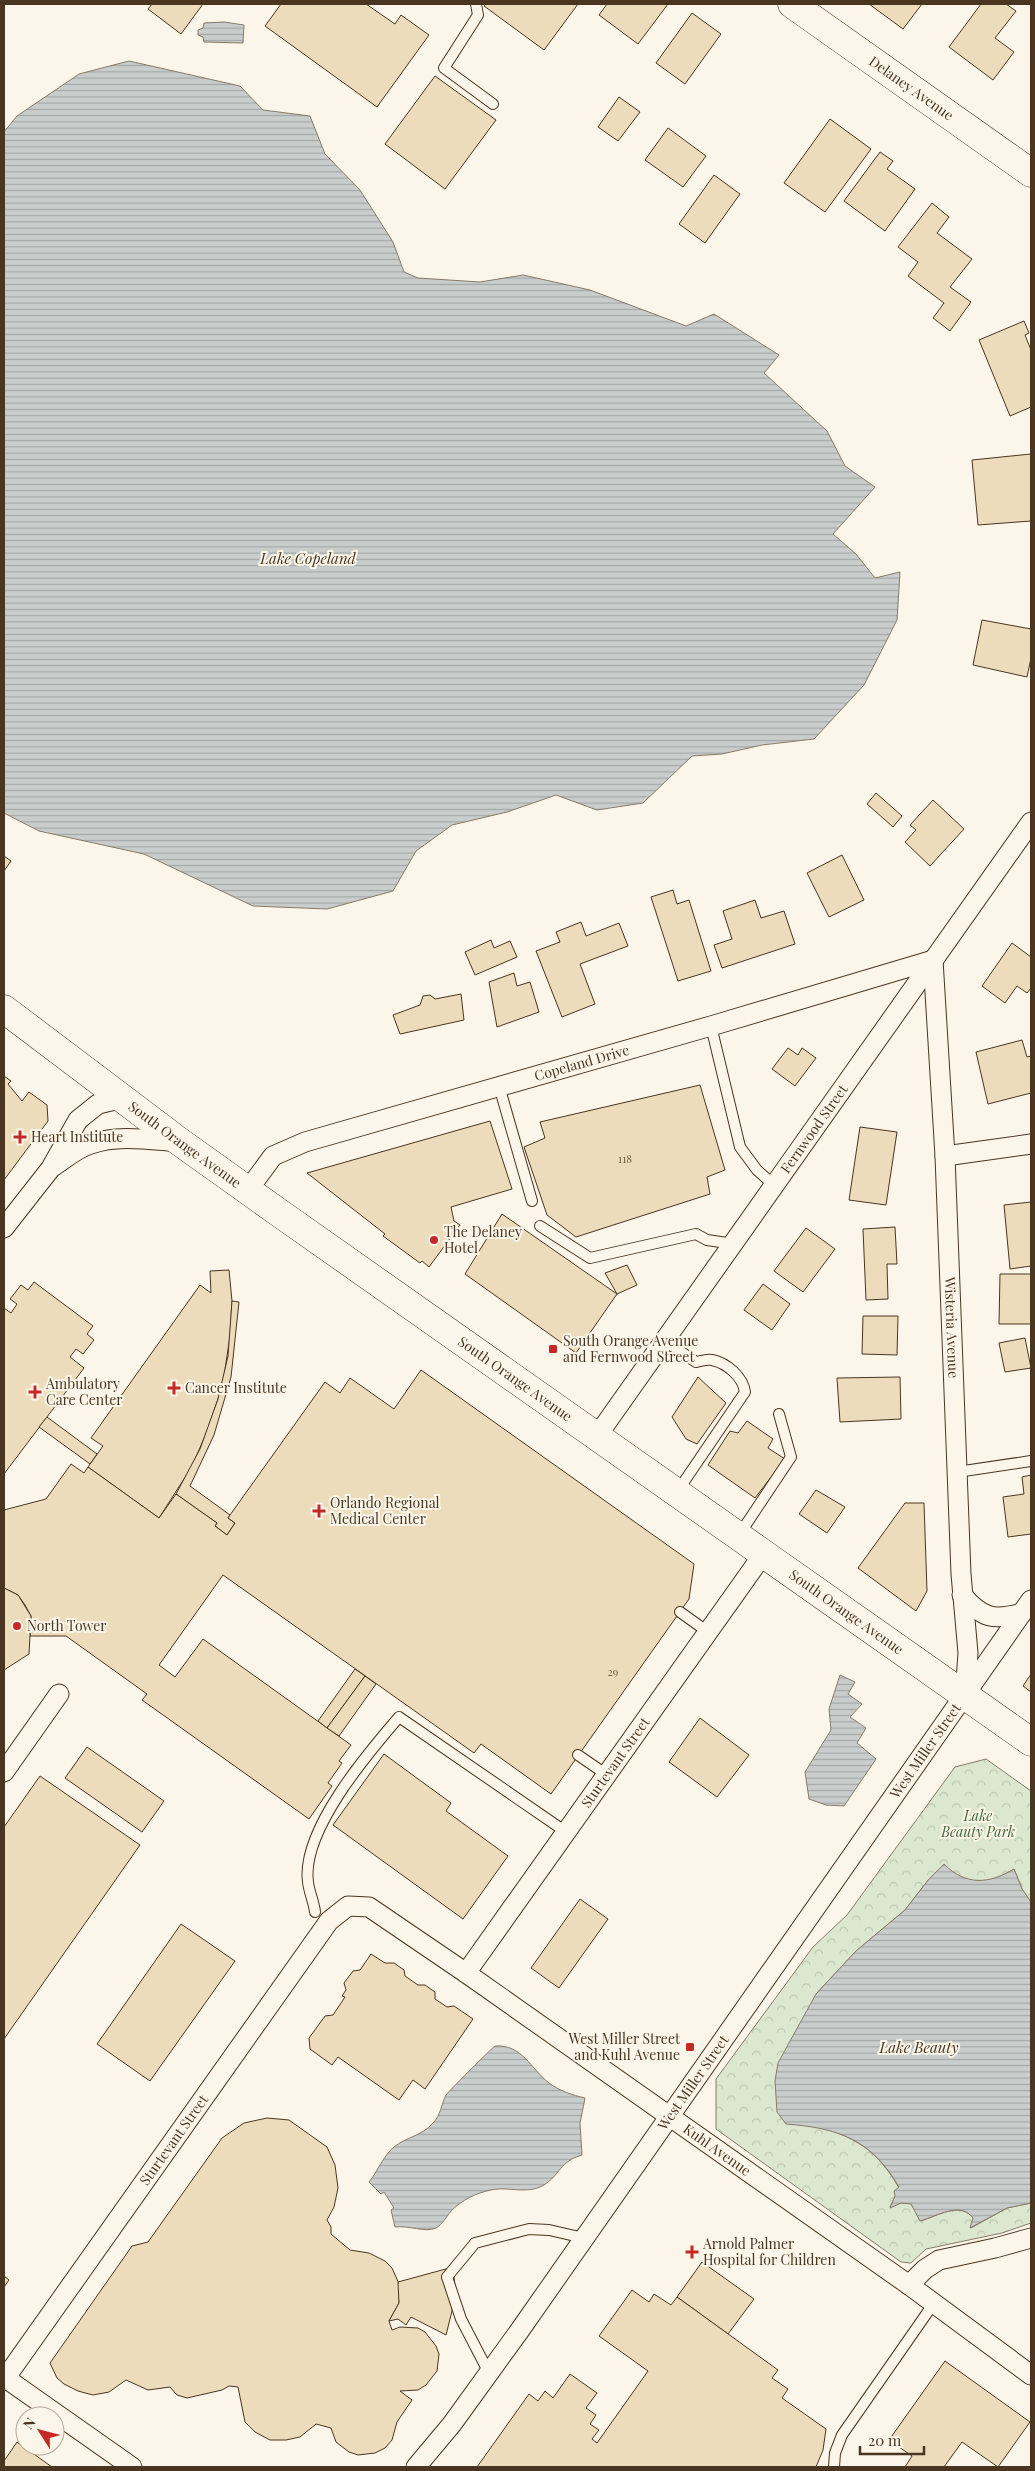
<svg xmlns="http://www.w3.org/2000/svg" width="1035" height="2471" viewBox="0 0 1035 2471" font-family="'Playfair Display',serif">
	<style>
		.park { fill: url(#park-crowns); stroke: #887966 }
		.water { fill: url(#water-rules); stroke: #887966 }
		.building { fill: #ecdcbc; stroke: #4a3520 }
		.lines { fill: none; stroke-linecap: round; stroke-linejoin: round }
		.lane-casing { stroke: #4a3520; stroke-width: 12 }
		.street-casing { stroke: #4a3520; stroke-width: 21 }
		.secondary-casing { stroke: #4a3520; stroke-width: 29 }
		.primary-casing { stroke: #4a3520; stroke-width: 29 }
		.lane { stroke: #fbf6e9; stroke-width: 10 }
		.street { stroke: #fbf6e9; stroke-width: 19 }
		.secondary { stroke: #fbf6e9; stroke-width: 28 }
		.primary { stroke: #fbf6e9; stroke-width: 28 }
		.poi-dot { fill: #c62828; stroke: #fbf6e9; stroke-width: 2 }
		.labels { text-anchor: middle; stroke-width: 4; stroke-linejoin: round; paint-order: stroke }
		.number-label { font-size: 11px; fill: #725f47 }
		.street-label { font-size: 14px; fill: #4a3520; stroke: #fbf6e9 }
		.poi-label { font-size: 14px; fill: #4a3520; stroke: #fbf6e9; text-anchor: start }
		.park-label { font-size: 14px; font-style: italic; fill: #436837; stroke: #fbf6e9 }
		.water-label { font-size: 15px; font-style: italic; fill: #4a3520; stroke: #fbf6e9 }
	</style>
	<defs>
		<pattern id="park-crowns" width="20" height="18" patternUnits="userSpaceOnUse" patternTransform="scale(1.25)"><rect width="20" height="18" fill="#dce7d0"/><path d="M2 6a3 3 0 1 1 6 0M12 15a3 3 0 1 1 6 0" fill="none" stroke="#bec7b2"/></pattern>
		<pattern id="water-rules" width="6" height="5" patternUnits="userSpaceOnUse" patternTransform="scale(1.25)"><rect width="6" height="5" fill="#c9cecd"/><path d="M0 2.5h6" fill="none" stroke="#a5a8a6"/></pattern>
	</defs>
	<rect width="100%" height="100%" fill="#fbf6e9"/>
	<!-- park -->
	<path class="park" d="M986 1759 1031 1791V1902L1022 1889 1014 1869C988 1885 967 1887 944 1865L929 1879 905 1910 856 1951 816 1994 813 2126C854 2135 878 2151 899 2188L890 2207 901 2203H911L921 2221C937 2216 961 2201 973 2218L971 2228 1007 2208 1031 2203V2223L1002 2233 926 2249 911 2263 901 2262 716 2129V2079L813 1947 847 1915 955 1767Z"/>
	<!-- water -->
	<g class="water">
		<path d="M224 22 244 25 243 43 204 42 203 37 198 35V30L203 28 204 23Z"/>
		<path d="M129 61 240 86 263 110 310 116 325 154 360 190 393 242 404 272 418 278 480 282 523 275 590 290 686 326 714 314 779 355 764 373 827 431 845 466 875 487 833 534 856 554 875 578 900 572 897 620 864 685 814 739 762 745 722 754 692 756 643 803 597 810 556 795 507 812 452 825 416 851 393 891 327 909 253 906 144 854 39 831 4 813V132L17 116 79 74Z"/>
		<path d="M840 1675 855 1682 848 1694 862 1704 850 1717 866 1728 857 1743 876 1759 844 1806 826 1805 809 1799 805 1772 831 1730 829 1709Z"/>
		<path d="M944 1864C966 1886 989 1884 1014 1869L1022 1889 1031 1902V2203L1007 2208 970 2228 973 2218C961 2201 937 2216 920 2221L911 2204 901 2203 890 2208 895 2196 894 2191 899 2187C872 2140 839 2128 786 2124L777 2112 775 2081 778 2063 816 1994 856 1951 905 1910 929 1879Z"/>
		<path d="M495 2046C522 2044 531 2069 549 2083 560 2091 572 2095 585 2098L580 2123 582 2155C560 2161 560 2175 544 2185 527 2195 508 2186 491 2190 476 2193 462 2200 451 2211 446 2217 443 2224 436 2228 425 2233 409 2225 395 2227L391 2210 394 2208 384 2192 381 2194 369 2182C378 2171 383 2156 394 2147 406 2137 422 2136 433 2123 441 2115 441 2105 446 2095 448 2092 492 2048 495 2046Z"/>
	</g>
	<!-- building -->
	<g class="building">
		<path d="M152 4H203L181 34 148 9Z"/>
		<path d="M281 4H366L395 24 401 15 429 35 377 107 265 26Z"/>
		<path d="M486 4H578L544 50 484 6Z"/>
		<path d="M607 4H668L638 44 599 15Z"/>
		<path d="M869 4H922L903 29Z"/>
		<path d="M981 4H1006L1016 11 995 38 1014 52 993 80 949 47Z"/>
		<path d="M692 13 721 34 685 84 656 63Z"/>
		<path d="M435 76 496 120 445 189 385 144Z"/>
		<path d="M619 97 640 112 618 141 598 127Z"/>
		<path d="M830 119 871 149 825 212 784 183Z"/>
		<path d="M668 128 706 156 683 187 645 160Z"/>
		<path d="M880 152 893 161 887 169 915 189 885 231 844 201Z"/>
		<path d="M714 175 740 194 705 243 679 224Z"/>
		<path d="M932 203 949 217 937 233 972 259 950 287 971 302 950 331 933 318 944 303 908 276 918 262 898 247Z"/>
		<path d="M1024 321 1029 333 1025 335 1031 350V407L1010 416 979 340Z"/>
		<path d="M1031 454V521L978 525 972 460Z"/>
		<path d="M982 620 1031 629V658L1027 677 973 665Z"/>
		<path d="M876 793 902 816 893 827 867 804Z"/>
		<path d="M933 800 964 829 930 866 905 842 916 830 910 825Z"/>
		<path d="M842 855 864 900 829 917 807 873Z"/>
		<path d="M4 856 11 861 4 871Z"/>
		<path d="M673 890 677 904 689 900 711 971 678 981 651 897Z"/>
		<path d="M755 900 761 918 784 911 795 944 722 968 714 945 732 939 723 911Z"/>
		<path d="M581 922 586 936 619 923 628 946 580 964 595 1004 562 1017 536 951 560 942 556 932Z"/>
		<path d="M491 940 494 948 510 941 517 957 475 975 465 952Z"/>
		<path d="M1012 943 1031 957V988L1027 993 1017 986 1005 1003 982 986Z"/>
		<path d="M514 973 517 986 530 982 539 1012 497 1027 489 982Z"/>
		<path d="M461 994 464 1020 400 1034 393 1015 420 1005 423 996 430 995 435 999Z"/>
		<path d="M1022 1040 1027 1057 1031 1056V1093L988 1104 976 1052Z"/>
		<path d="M788 1048 798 1055 802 1048 816 1058 795 1086 772 1069Z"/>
		<path d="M4 1076 11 1081 8 1084 22 1101 29 1092 47 1105 48 1121 4 1180Z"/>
		<path d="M700 1085 725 1170 707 1177 710 1194 576 1237 547 1215 524 1147 545 1138 540 1122Z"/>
		<path d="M490 1121 512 1189 451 1207 454 1221 460 1225 429 1267 422 1261 420 1263 383 1236 385 1234 307 1173Z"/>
		<path d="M860 1127 897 1132 886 1205 849 1200Z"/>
		<path d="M1031 1202V1266L1010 1269 1004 1205Z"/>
		<path d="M502 1214 617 1294 576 1353 465 1274Z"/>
		<path d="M895 1227 897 1264H887L888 1299 866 1300 863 1229Z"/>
		<path d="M806 1228 835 1249 803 1292 774 1271Z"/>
		<path d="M627 1265 637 1285 617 1294 605 1273Z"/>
		<path d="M229 1270 232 1301 230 1336 224 1376 218 1399 206 1434 191 1468 159 1518 88 1467 103 1446 91 1438 200 1285 211 1293 210 1271Z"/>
		<path d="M1000 1274H1031V1324H999Z"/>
		<path d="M34 1282 93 1326 87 1334 94 1340 83 1354 76 1349 70 1357 84 1368 4 1474V1308L11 1313 17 1304 10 1299 21 1285 28 1290Z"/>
		<path d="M763 1284 790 1304 772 1330 744 1310Z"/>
		<path d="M232 1301 239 1302 231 1377 214 1435 190 1486 230 1515 228 1518 235 1523 227 1535 215 1526 217 1523 176 1494 200 1449 218 1399 228 1356Z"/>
		<path d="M863 1316H898L897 1355 862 1354Z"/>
		<path d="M1025 1338 1031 1368 1005 1372 999 1343Z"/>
		<path d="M421 1370 694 1564 689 1599 551 1794 481 1744 474 1753 223 1575 159 1665 175 1677 203 1639 351 1745 339 1761 342 1763 328 1783 332 1786 309 1819 142 1700 147 1694 66 1636H30L31 1616 25 1605 18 1595 4 1588V1510L46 1499 71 1464 84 1473 88 1467 159 1518 176 1494 217 1523 215 1526 227 1535 235 1523 228 1518 230 1515 325 1382 340 1393 350 1378 394 1409Z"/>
		<path d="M698 1377 726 1403 697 1444 686 1439 672 1417Z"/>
		<path d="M900 1377 901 1419 840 1422 837 1378Z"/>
		<path d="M47 1417 97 1454 90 1464 39 1427Z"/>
		<path d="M747 1421 773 1439 768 1448 785 1459 755 1498 708 1465 730 1431 738 1433Z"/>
		<path d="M1031 1475V1534L1008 1537 1003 1497 1024 1494 1022 1477Z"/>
		<path d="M816 1490 845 1507 827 1533 799 1514Z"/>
		<path d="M905 1503H924L927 1591 916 1611 858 1568Z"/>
		<path d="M4 1588 18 1595 31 1616 29 1654 4 1670Z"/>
		<path d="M355 1669 365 1676 327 1728 318 1721Z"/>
		<path d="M1031 1674V1692L1023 1686Z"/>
		<path d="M365 1676 376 1684 339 1736 327 1728Z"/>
		<path d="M700 1718 749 1755 717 1797 669 1762Z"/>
		<path d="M87 1747 164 1801 142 1832 65 1778Z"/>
		<path d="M384 1754 451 1803 446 1811 508 1856 463 1919 333 1825Z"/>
		<path d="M40 1776 140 1845 4 2039V1827Z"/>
		<path d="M580 1899 608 1919 559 1988 531 1968Z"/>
		<path d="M181 1924 235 1961 150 2081 97 2044Z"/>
		<path d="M371 1954 385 1963H394L404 1970 405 1976 418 1985H425L435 1992V1999L447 2007 454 2006 473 2019 425 2089 413 2080 399 2100 338 2057 332 2065 310 2049 309 2038 325 2016 333 2015 345 1997 342 1996 346 1990 344 1983 353 1971 360 1970Z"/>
		<path d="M267 2118 289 2120 327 2147 335 2165 338 2188 334 2207 327 2220 331 2227V2234L350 2250 369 2253 385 2261 392 2268 400 2286 399 2303 389 2321 392 2330 400 2327 418 2328 425 2332 436 2346 439 2354 437 2371 426 2385 418 2390 400 2391 412 2400 397 2422 392 2440 385 2448 375 2453 358 2455 349 2452 336 2442 331 2428 316 2424 300 2437 286 2440H270L255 2432 245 2422 238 2387 229 2386 222 2390 187 2398 177 2395 170 2387 148 2390 126 2380 109 2392 93 2395 78 2391 64 2384 57 2378 50 2363 132 2246 148 2242 222 2138 244 2123Z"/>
		<path d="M702 2262 754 2299 728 2334 677 2297Z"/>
		<path d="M453 2267 456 2295 446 2335 411 2317 406 2325 398 2319 389 2321 399 2303 398 2282Z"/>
		<path d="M4 2276 9 2280 4 2287Z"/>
		<path d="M632 2290 649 2302 654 2294 671 2305 677 2297 778 2370 772 2378 788 2389 782 2398 826 2429 823 2450 816 2467H477L529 2394 538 2401 545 2391 553 2398 570 2374 597 2393 586 2408 596 2415 590 2424 599 2430 592 2439 597 2443 648 2371 599 2336Z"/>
		<path d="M945 2361 1030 2422 998 2467 962 2442 944 2467H905L912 2456 889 2440Z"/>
		<path d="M17 2442 52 2467H4V2461Z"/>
	</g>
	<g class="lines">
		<defs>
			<g id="lane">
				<path d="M476 4 478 15 444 68 493 104"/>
				<path d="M711 1026 740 1147 757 1170 775 1186"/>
				<path d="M499 1086 532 1201"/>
				<path d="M540 1226 590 1258 696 1234 707 1240 734 1244"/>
				<path d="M665 1341 696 1362C701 1361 707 1359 712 1360 727 1363 743 1377 745 1392L677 1492"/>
				<path d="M957 1472 1031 1461"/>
				<path d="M739 1535 791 1457 779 1414"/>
				<path d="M680 1612 708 1632"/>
				<path d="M578 1755 607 1775"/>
				<path d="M315 1912C314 1902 309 1892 308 1882 301 1831 368 1753 399 1717L566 1832"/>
				<path d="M489 2373 461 2319 447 2277 475 2243 529 2229 549 2230 584 2238"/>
				<path d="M834 2467 835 2453 842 2435 934 2303"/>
			</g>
			<g id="street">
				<path id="s1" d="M933 960 945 1156 961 1574 968 1653 965 1694"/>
				<path d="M945 1156 1031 1144"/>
				<path d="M54 1166C66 1158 77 1148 91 1144 118 1134 151 1140 180 1142"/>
				<path id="s2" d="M248 1190 273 1156 305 1142 711 1026 933 960"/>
				<path d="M4 1228 51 1168 78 1120 98 1104 124 1098"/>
				<path id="s3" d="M597 1436 1031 822"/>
				<path d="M962 1595C982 1618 993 1621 1022 1613"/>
				<path d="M4 1772 59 1694"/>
				<path id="s4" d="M466 1973 764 1553"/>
				<path d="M909 2285 925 2269 939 2260 995 2248 1031 2238"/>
				<path d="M4 2377 132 2467"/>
				<path id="s5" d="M4 2380 329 1921 348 1906 369 1907 466 1973 909 2285 1031 2375"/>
				<path id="s6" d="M416 2467 452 2424 520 2330 1031 1600"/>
			</g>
			<g id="secondary">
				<path id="s7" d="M792 4 1031 173"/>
			</g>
			<g id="primary">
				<path id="s8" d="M4 1009 180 1142 278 1212 1031 1742"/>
			</g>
		</defs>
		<!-- lane casing -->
		<use href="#lane" class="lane-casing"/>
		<!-- street casing -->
		<use href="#street" class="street-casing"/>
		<!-- secondary casing -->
		<use href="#secondary" class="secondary-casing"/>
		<!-- primary casing -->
		<use href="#primary" class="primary-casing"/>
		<!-- lane -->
		<use href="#lane" class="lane"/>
		<!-- street -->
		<use href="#street" class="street"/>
		<!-- secondary -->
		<use href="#secondary" class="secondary"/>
		<!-- primary -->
		<use href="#primary" class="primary"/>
	</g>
	<!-- markers -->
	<g class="poi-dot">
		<path d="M17.5 1129.5h5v5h5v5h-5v5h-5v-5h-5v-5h5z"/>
		<circle cx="434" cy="1240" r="5"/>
		<rect x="548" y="1344" width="10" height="10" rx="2.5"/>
		<path d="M171.5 1380.5h5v5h5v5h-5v5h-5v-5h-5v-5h5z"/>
		<path d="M32.5 1384.5h5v5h5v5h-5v5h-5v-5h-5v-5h5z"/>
		<path d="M316.5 1503.5h5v5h5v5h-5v5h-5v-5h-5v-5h5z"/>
		<circle cx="17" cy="1626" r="5"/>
		<rect x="685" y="2042" width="10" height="10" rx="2.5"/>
		<path d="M689.5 2244.5h5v5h5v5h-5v5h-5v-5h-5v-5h5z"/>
	</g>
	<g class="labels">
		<!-- number labels -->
		<g class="number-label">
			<text x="625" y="1163">118</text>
			<text x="613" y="1676">29</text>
		</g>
		<!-- street labels -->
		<g class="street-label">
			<text dy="5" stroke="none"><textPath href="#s7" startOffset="146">Delaney Avenue</textPath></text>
			<text dy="5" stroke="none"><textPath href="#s2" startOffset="365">Copeland Drive</textPath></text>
			<text dy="5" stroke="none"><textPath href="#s3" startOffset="376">Fernwood Street</textPath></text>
			<text dy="5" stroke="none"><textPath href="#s8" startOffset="226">South Orange Avenue</textPath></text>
			<text dy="5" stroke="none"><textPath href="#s1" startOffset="368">Wisteria Avenue</textPath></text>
			<text dy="5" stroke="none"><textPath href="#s8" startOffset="631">South Orange Avenue</textPath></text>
			<text dy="5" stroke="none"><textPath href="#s8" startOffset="1036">South Orange Avenue</textPath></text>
			<text dy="5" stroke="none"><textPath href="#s6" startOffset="879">West Miller Street</textPath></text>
			<text dy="5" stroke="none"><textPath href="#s4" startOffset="258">Sturtevant Street</textPath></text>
			<text dy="5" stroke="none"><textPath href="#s6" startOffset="474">West Miller Street</textPath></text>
			<text dy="5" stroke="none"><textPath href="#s5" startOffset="294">Sturtevant Street</textPath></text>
			<text dy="5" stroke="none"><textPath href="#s5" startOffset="1032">Kuhl Avenue</textPath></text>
		</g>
		<!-- poi labels -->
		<g class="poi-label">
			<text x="31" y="1142">Heart Institute</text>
			<text x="444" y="1237">The Delaney<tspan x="444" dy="16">Hotel</tspan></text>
			<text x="563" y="1346">South Orange Avenue<tspan x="563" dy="16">and Fernwood Street</tspan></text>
			<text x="46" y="1389">Ambulatory<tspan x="46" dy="16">Care Center</tspan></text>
			<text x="185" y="1393">Cancer Institute</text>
			<text x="330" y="1508">Orlando Regional<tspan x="330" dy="16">Medical Center</tspan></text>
			<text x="27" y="1631">North Tower</text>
			<text x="680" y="2044" text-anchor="end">West Miller Street<tspan x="680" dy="16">and Kuhl Avenue</tspan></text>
			<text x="703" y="2249">Arnold Palmer<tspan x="703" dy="16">Hospital for Children</tspan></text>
		</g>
		<!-- park labels -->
		<g class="park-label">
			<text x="978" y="1821">Lake<tspan x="978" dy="16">Beauty Park</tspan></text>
		</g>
		<!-- water labels -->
		<g class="water-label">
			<text x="308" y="564">Lake Copeland</text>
			<text x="919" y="2053">Lake Beauty</text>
		</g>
	</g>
	<!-- border -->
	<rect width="1035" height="2471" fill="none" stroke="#4a3520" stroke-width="10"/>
	<!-- north arrow -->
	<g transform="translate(40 2431) rotate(306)"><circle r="24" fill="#fbf6e9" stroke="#b4a999"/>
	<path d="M0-4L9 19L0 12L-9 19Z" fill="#c62828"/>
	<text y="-8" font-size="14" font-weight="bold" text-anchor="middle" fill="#4a3520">N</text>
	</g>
	<!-- scale -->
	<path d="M860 2446v8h64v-8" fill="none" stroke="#4a3520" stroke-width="2.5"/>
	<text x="868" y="2446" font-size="15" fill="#4a3520" stroke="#fbf6e9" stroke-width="4" paint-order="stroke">20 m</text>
</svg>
